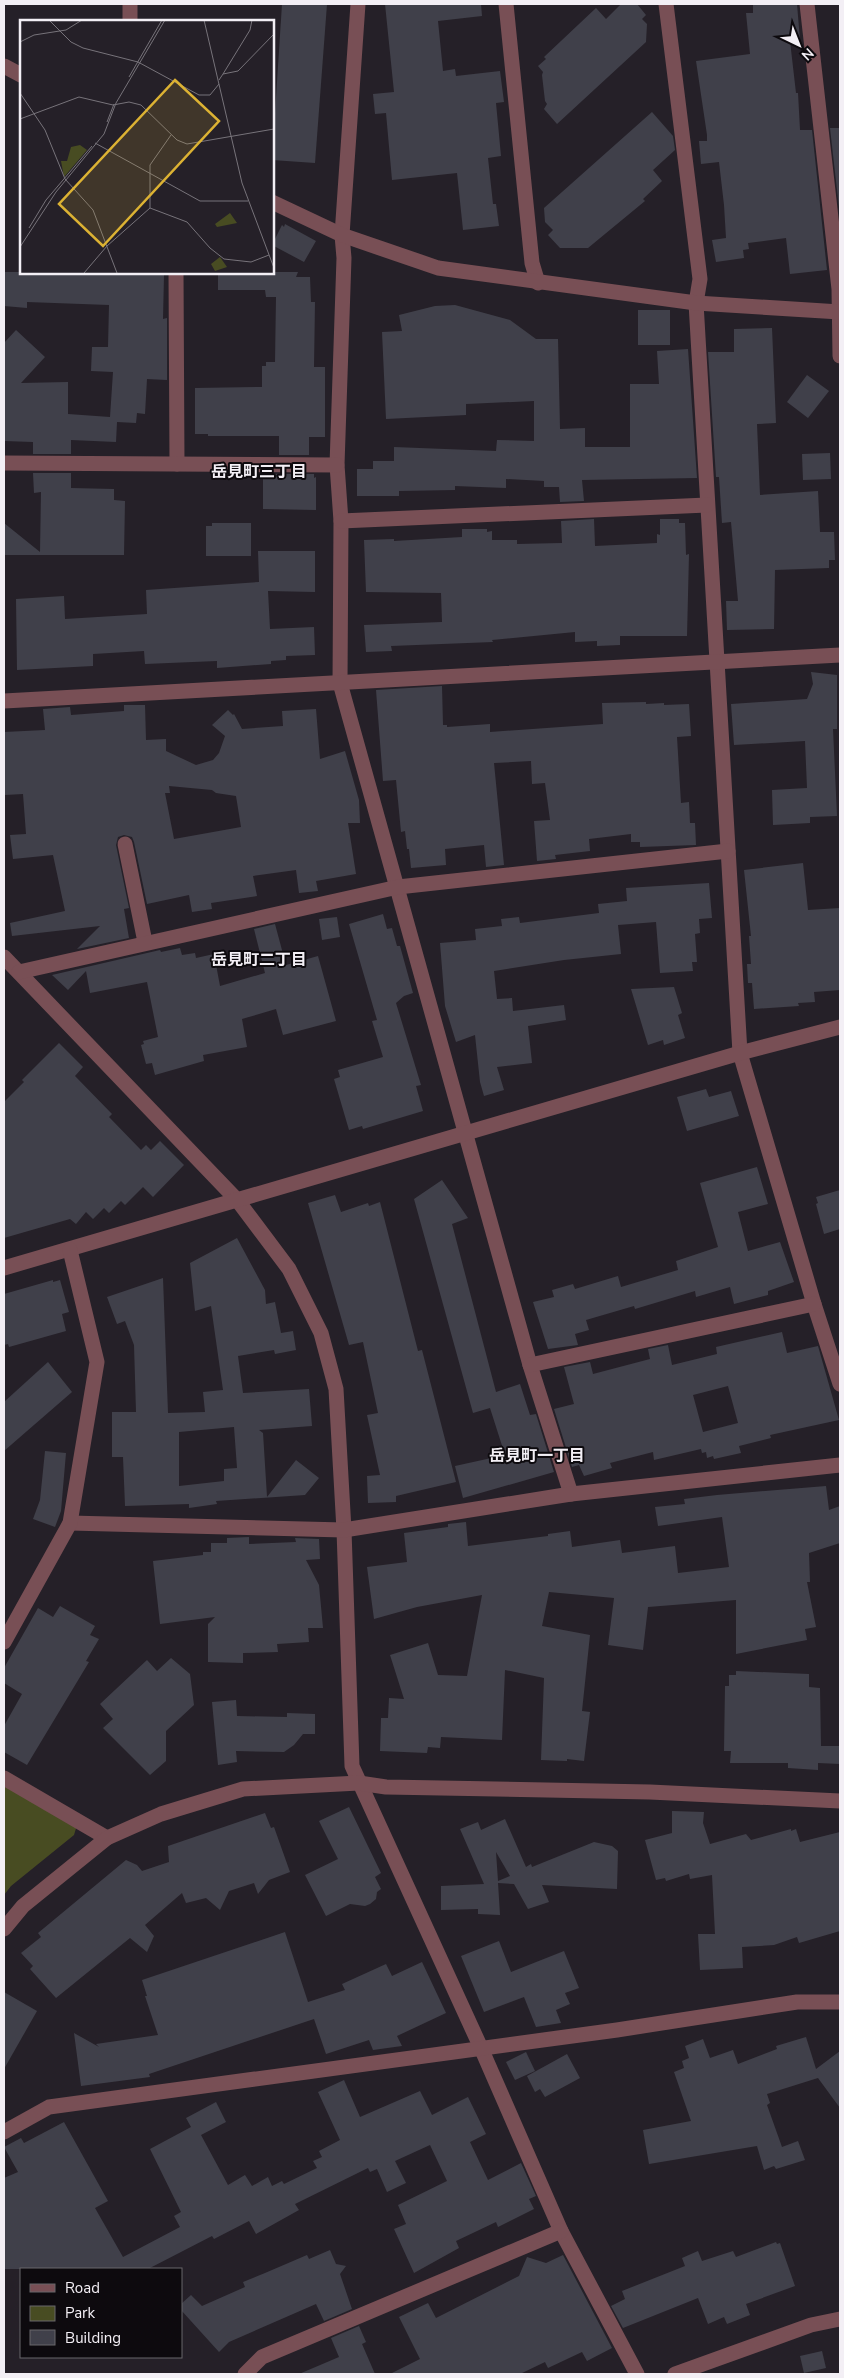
<svg xmlns="http://www.w3.org/2000/svg" width="844" height="2378" viewBox="0 0 844 2378" font-family="'Nunito Sans','Noto Sans JP',sans-serif">
	<style>
		.green { fill: #484c22 }
		.building { fill: #40404a; fill-rule: evenodd }
		.lines { fill: none; stroke-linecap: round; stroke-linejoin: round }
		.minor { stroke: #784f55; stroke-width: 15 }
		.labels { text-anchor: middle; stroke-width: 4; stroke-linejoin: round; paint-order: stroke }
		.neighbourhood-label { font-size: 16px; font-weight: bold; fill: #f3eff5; stroke: #0d0a0e }
		.inset-road { fill: none; stroke: #77737a; stroke-width: 1 }
		.view { fill: #dcb233; fill-opacity: 0.15; stroke: #dcb233; stroke-width: 2.5 }
		.inset-edge { fill: none; stroke: #f3eff5; stroke-width: 2.5 }
	</style>
	<rect width="100%" height="100%" fill="#252028"/>
	<!-- green -->
	<path class="green" d="M4 1784 77 1825 74 1835 11 1886 4 1895Z"/>
	<!-- building -->
	<g class="building">
		<path d="M282 4H327L315 163 272 160Z"/>
		<path d="M385 4H481L482 16 438 21 443 71 455 69 456 76 500 71 504 102 496 103 501 156 488 158 493 204H496L499 226 463 230 457 173 392 180 386 113 375 114 373 94 394 92Z"/>
		<path d="M621 4H637L646 15 642 19 647 24 646 42 557 124 544 109 547 104 545 101 542 75 543 72 538 66 546 59 544 57 596 8 606 19Z"/>
		<path d="M753 4H797L800 40 790 41 796 93H798L800 130H812L827 270 790 274 786 238 748 243 749 249 743 250 744 258 716 262 712 240 726 238 724 205 719 162 701 164 699 141H707V135L696 61 750 54 746 13H753Z"/>
		<path d="M652 112 673 136 675 150 653 170 662 181 643 199 645 201 588 248H560L548 235 553 230 545 222 544 208Z"/>
		<path d="M830 128H840V216Z"/>
		<path d="M285 224 316 241 304 262 272 245 282 225 284 227Z"/>
		<path d="M4 272H114L164 275 163 319 167 318V380L147 379 145 414 137 413 136 423 117 422 116 442 71 440V454H33V442L4 441V343L16 330 45 357 21 383 68 382V414L110 417 113 372 91 371 92 347H108L109 305 27 302V308L4 306Z"/>
		<path d="M218 272H298L296 277H310L311 302H315L314 367H325V437H309V455H279V436H208V434H195V388L262 387V366H266V362H275L276 297H266L265 290H218Z"/>
		<path d="M455 305 510 320 536 339H558L560 429 585 428V447H630V384H659L657 351 688 349 697 478 582 480 584 501 560 502 559 487H544V481L506 479V488L455 486V490L399 491V496H357V469H373V461H394V447L496 451 497 440 534 441V401L466 404V415L386 419 382 332 402 331 399 315 435 306Z"/>
		<rect x="638" y="310" width="32" height="35"/>
		<path d="M772 328 776 423 757 424 760 495 818 491 820 532H834L835 560H829V568L775 570 774 629 727 630 726 601H738L731 522 722 523 719 477H716L708 352H734V329Z"/>
		<path d="M807 375 829 391 808 418 787 402Z"/>
		<path d="M830 453 831 479 803 480 802 454Z"/>
		<path d="M33 473H71V488L114 489V500L125 501 124 555H4V523L40 552 41 492 34 493Z"/>
		<path d="M266 474H314V478L316 477V510L263 509V477H266Z"/>
		<path d="M594 519 595 546 657 543V534L660 535V519H679V523H685L686 555 689 554 687 636H620V645L597 646V641L575 642V632L492 640 493 642 391 646 392 651 366 652 364 625 442 622 441 593 366 592 364 540 394 539V541L462 537V529H487V532L492 531V540H517V544L562 543 561 521Z"/>
		<path d="M212 523H251V556H206V526H212Z"/>
		<path d="M258 551H315V592L268 591 270 629 314 627 315 655 286 656V660L271 661V664L217 668V661L145 664 144 651 93 654V666L17 670 16 599 64 596 65 619 147 614 146 590 259 582Z"/>
		<path d="M811 672 837 675V729H833L837 816 810 817V823L773 825 772 790 807 788 805 741 734 745 731 704 807 699 813 684Z"/>
		<path d="M442 686 443 725H447V727L490 724V732L603 724 602 703 646 702V704L664 703V705L689 704 691 736 677 737 681 803 689 802 690 823H695L696 845 640 847V842H631V834L589 839 590 851 555 855 556 859 537 861 534 821 550 820 545 783 532 784 531 761 494 763 504 865 486 867 484 845 445 849 446 865 411 868 409 849H407L405 831 401 832 396 780 383 781 376 690Z"/>
		<path d="M124 705H145L146 740 166 739V751L196 765 213 760 219 753 225 736 212 725 228 710 233 715 234 714 242 729 283 726 282 711 316 709 320 759 345 751 359 800 360 823H348L356 874 316 881 318 891 299 893 296 870 253 876 257 896 211 903 212 909 192 912 189 895 147 904 134 842 132 837 124 835 118 837 116 845 129 908 124 909 129 938 77 949 100 926 12 936 10 923 65 911 53 855 13 859 10 835 26 834 23 794 5 795 4 732 45 730 43 709 70 707 71 715 124 711ZM169 786 212 790 216 793 236 796 241 827 174 839 165 793H170Z"/>
		<path d="M803 863 808 910 840 908V990L814 992 815 1002 798 1003 799 1006 754 1009 752 983H748L747 964H751L749 936H751L744 870Z"/>
		<path d="M709 883 712 918 699 919 700 933 695 934 697 962H692L693 971 660 973 656 922 618 925 621 954 564 960 494 971 497 999 512 998 513 1011 564 1005 566 1020 528 1026 532 1063 497 1067 504 1090 484 1096 480 1082 475 1035 456 1042 445 1006 440 943 476 940 475 929 502 926 501 919 519 917 520 923 599 913 598 904 627 901 626 888Z"/>
		<path d="M383 914 387 929 392 928 397 946H400L413 993 404 996 396 1003 421 1085 416 1086 423 1111 363 1129 362 1126 349 1130 334 1079 340 1077 338 1070 383 1057 372 1021 377 1020 349 924Z"/>
		<path d="M337 917 340 937 322 940 319 919Z"/>
		<path d="M275 924 286 965 318 956 336 1021 283 1035 276 1009 242 1019 247 1047 203 1055 204 1061 155 1075 152 1063 146 1064 141 1045 144 1044 143 1041 158 1037 147 982 90 993 86 971 68 990 52 975 160 950 161 952 180 948 182 955 195 953 196 958 214 954 220 986 265 973 254 929Z"/>
		<path d="M674 987 682 1013 678 1015 685 1038 664 1045 663 1040 648 1045 631 989Z"/>
		<path d="M59 1043 83 1067 75 1076 112 1114 109 1117 141 1150 146 1145 151 1150 160 1141 184 1165 153 1197 143 1187 125 1205 121 1201 109 1213 104 1208 93 1219 86 1212 76 1224 70 1219 4 1238V1102L24 1082 22 1080Z"/>
		<path d="M706 1089 709 1097 731 1091 739 1116 687 1131 677 1097Z"/>
		<path d="M757 1167 768 1204 738 1212 748 1251 780 1242 794 1282 768 1291V1295L734 1304 730 1287 696 1297 695 1291 635 1309 634 1306 586 1320 589 1330 575 1334 578 1345 548 1349 533 1302 554 1297 552 1290 573 1284 575 1289 618 1276 621 1287 678 1270 676 1261 718 1247 700 1183Z"/>
		<path d="M442 1180 468 1218 452 1224 496 1392 520 1384 530 1415 536 1414 554 1472 463 1498 455 1466 505 1455 490 1408 473 1413 414 1199Z"/>
		<path d="M840 1190V1229L824 1234 816 1204 818 1203 816 1197Z"/>
		<path d="M335 1195 341 1212 368 1203 369 1206 380 1202 418 1351 422 1350 456 1482 396 1496V1502L368 1503 367 1476 380 1475 367 1415 378 1413 363 1342 349 1345 308 1203Z"/>
		<path d="M237 1238 265 1290 266 1304 275 1302 281 1333 293 1331 296 1350 275 1354 274 1350 238 1356 243 1393 309 1389 312 1426 259 1430 263 1433 267 1497 296 1460 319 1478 305 1495 216 1501 217 1504 189 1508V1504L125 1506 123 1457H112V1412H136L134 1345 125 1321 117 1324 107 1297 163 1278 168 1413 205 1412 203 1392 223 1390 211 1306 195 1311 190 1263ZM234 1427 237 1468 224 1469V1481L179 1486V1432Z"/>
		<path d="M53 1280V1282L60 1280 69 1312 62 1314 66 1331 9 1347 8 1344 4 1345V1294Z"/>
		<path d="M782 1332 787 1353 818 1346 839 1420 770 1435 771 1438 739 1446 741 1453 714 1459 713 1456 707 1458 706 1452 702 1453 701 1449 654 1460 653 1452 610 1463 612 1468 584 1476 579 1465 572 1467 554 1409 574 1404 564 1367 590 1362 593 1374 650 1359 648 1349 668 1345 672 1365 717 1354 716 1347ZM728 1386 738 1423 703 1432 693 1395Z"/>
		<path d="M48 1362 72 1392 4 1451V1402Z"/>
		<path d="M45 1451 66 1453 61 1511 55 1527 33 1519 40 1500Z"/>
		<path d="M826 1486 829 1510 840 1506V1543L809 1553 810 1582H807L816 1627 805 1629 807 1640 736 1654V1600L648 1607 643 1650 608 1645 614 1598 549 1592 542 1626 590 1635 582 1711 590 1712 584 1761 567 1759V1761L541 1760 544 1678 505 1670 502 1740 441 1737 440 1748 428 1747 427 1753 380 1751 381 1718H388L389 1698 404 1699 390 1655 428 1643 438 1675 467 1676 482 1595 417 1607 374 1619 367 1567 407 1562 404 1533 448 1527V1524L466 1522 468 1546 548 1536V1534L570 1531 572 1547 620 1540 622 1553 675 1546 678 1573 729 1567 722 1517 658 1526 655 1507 685 1504 684 1499 717 1495Z"/>
		<path d="M249 1537V1544L296 1542 295 1538 319 1539 320 1559 306 1560 319 1585 323 1628H308L309 1642 277 1644 278 1652 243 1653V1663L208 1662V1624L215 1617 160 1624 153 1561 203 1555V1552H211V1543H227V1538Z"/>
		<path d="M60 1606 95 1626 90 1635 99 1639 86 1661 89 1662 27 1765 4 1752V1726L22 1694 4 1683V1668L38 1608 53 1617Z"/>
		<path d="M171 1658 190 1674 194 1705 166 1731V1761L150 1775 103 1728 113 1719 100 1704 147 1660 157 1671Z"/>
		<path d="M736 1671 809 1674V1687L820 1688 821 1746H840V1764L818 1763V1770L788 1768V1763H730L731 1751H724L725 1686H729V1675H736Z"/>
		<path d="M236 1700 237 1716 287 1717V1713L315 1714V1734H303L294 1745 284 1752 236 1751 237 1762 218 1765 212 1702Z"/>
		<path d="M349 1807 381 1873 375 1877 381 1889 377 1892 376 1899 370 1904 365 1906 350 1904 326 1916 305 1875 338 1859 319 1821Z"/>
		<path d="M672 1811 704 1812 703 1823 710 1844 746 1834 751 1840 791 1829V1831L796 1829 800 1842 840 1832V1931L799 1943 797 1937 774 1945 742 1947 743 1968 700 1970 698 1934H715L712 1875 690 1879 689 1874 666 1881 665 1878 656 1880 645 1840 672 1833Z"/>
		<path d="M265 1813 271 1828 274 1827 290 1872 269 1880 258 1894 254 1883 229 1891 220 1910 206 1898 186 1903 182 1893 145 1925 154 1936 147 1952 130 1938 56 1998 30 1969 33 1966 21 1953 41 1937 38 1933 126 1860 137 1865 142 1871 169 1862 168 1846Z"/>
		<path d="M505 1819 526 1867 531 1864 532 1867 594 1842 612 1846 618 1851 617 1889 542 1885 549 1902 528 1909 514 1884 498 1883 500 1915 478 1914V1909L441 1910V1886L484 1884 460 1829 478 1822 481 1830ZM496 1852 510 1876 498 1881Z"/>
		<path d="M285 1932 308 2002 345 1990 342 1984 386 1964 392 1976 422 1962 446 2013 397 2036 402 2046 373 2050 369 2040 326 2054 314 2019 149 2074 150 2077 81 2086 74 2033 99 2047 96 2044 158 2035 145 1996H147L142 1980Z"/>
		<path d="M499 1941 511 1972 564 1951 579 1988 565 1993 570 2004 556 2010 561 2023 536 2027 524 1997 484 2012 461 1956Z"/>
		<path d="M4 1992 37 2011 4 2069Z"/>
		<path d="M806 2037 816 2069 840 2051V2108L818 2078 767 2094 770 2103 767 2105 782 2147 798 2141 805 2160 776 2169 774 2166 764 2170 757 2146 649 2164 643 2130 691 2121 674 2072 684 2068 682 2061 689 2058 685 2046 703 2039 710 2058 733 2050 738 2064 777 2049 776 2046Z"/>
		<path d="M526 2052 535 2071 515 2080 506 2062Z"/>
		<path d="M567 2054 580 2078 545 2097 540 2089 535 2092 527 2076Z"/>
		<path d="M344 2080 360 2117 420 2091 432 2115 468 2097 486 2134 470 2142 488 2180 521 2163 536 2196 529 2199 534 2209 498 2227 496 2222 456 2241 459 2248 414 2273 394 2229 406 2224 398 2205 447 2181 430 2145 395 2161 406 2183 387 2192 377 2169 370 2172 368 2168 295 2204 299 2210 256 2234 249 2221 214 2239 212 2236 148 2269H4V2178L18 2172 4 2147 21 2138 24 2143 64 2122 108 2201 95 2208 123 2257 180 2227 174 2216 181 2212 150 2149 191 2127 186 2118 216 2102 226 2122 201 2135 228 2185 245 2175 252 2186 268 2177 272 2186 282 2181 284 2184 317 2168 313 2161 322 2157 319 2151 340 2140 318 2092Z"/>
		<path d="M776 2242 777 2244 780 2243 795 2286 746 2304 750 2315 727 2324 724 2317 708 2324 698 2298 623 2328 611 2306 625 2299 622 2291 685 2266 682 2258 698 2251 702 2261 733 2251 736 2257Z"/>
		<path d="M330 2250 336 2264 346 2266 340 2274 352 2309 324 2321 316 2304 229 2342 219 2352 181 2310V2304L191 2295 202 2306 245 2287 243 2282 265 2273 307 2255 309 2259Z"/>
		<path d="M563 2255 612 2348 587 2361 582 2352 548 2368 545 2362 520 2374H390L420 2359 399 2317 428 2303 436 2318 519 2276 527 2257 546 2263Z"/>
		<path d="M359 2326 366 2342 362 2344 375 2374H299L339 2357 331 2338Z"/>
		<path d="M822 2351 826 2368 804 2373 800 2356Z"/>
	</g>
	<g class="lines">
		<!-- minor -->
		<g class="minor">
			<path d="M358 4 342 235 344 258 337 465 341 521 340 683 530 1365 571 1494"/>
			<path d="M506 4 532 263 538 283"/>
			<path d="M666 4 700 279 696 303 740 1053 814 1304 840 1384"/>
			<path d="M807 4 839 289 840 356"/>
			<path d="M130 21V4"/>
			<path d="M4 66 21 75"/>
			<path d="M272 202 342 235 438 268 696 303 840 312"/>
			<path d="M176 272 177 464"/>
			<path d="M4 463 337 465"/>
			<path d="M341 521 707 505"/>
			<path d="M4 701 840 655"/>
			<path d="M125 844 145 942"/>
			<path d="M4 957 238 1201 289 1269 321 1333 336 1389 344 1530 352 1766 481 2048 561 2231 637 2374"/>
			<path d="M19 972 398 887 728 851"/>
			<path d="M4 1268 740 1053 840 1027"/>
			<path d="M530 1365 814 1304"/>
			<path d="M70 1523 344 1530 571 1494 840 1465"/>
			<path d="M4 1642 70 1523 97 1362 70 1250"/>
			<path d="M4 1778 107 1838"/>
			<path d="M4 1929 23 1906 107 1838 161 1814 243 1789 359 1783 386 1787 650 1792 840 1801"/>
			<path d="M4 2132 49 2107 617 2030 797 2002H840"/>
			<path d="M245 2374 262 2357 561 2231"/>
			<path d="M675 2374 811 2325 840 2319"/>
		</g>
	</g>
	<g class="labels">
		<!-- neighbourhood labels -->
		<g class="neighbourhood-label">
			<text x="259" y="477">岳見町三丁目</text>
			<text x="259" y="965">岳見町二丁目</text>
			<text x="537" y="1461">岳見町一丁目</text>
		</g>
	</g>
	<!-- overview -->
	<g transform="translate(20 20)">
		<rect width="254" height="254" fill="#252028"/>
		<path d="M60 125 67 130 44 157 41 141H47L51 127ZM210 193 217 203 197 207 195 204ZM200 237 207 247 195 251 191 244Z" fill="#484c22"/>
		<path class="inset-road" d="M29 0 51 22 63 28 118 42 179 75H190L199 64M184 0 222 163 254 248M0 22 14 15 46 10 62 0M203 54 230 10 232 0M109 57 142 0M199 60 203 54 218 51 254 14M0 73 25 110 45 159 73 190 97 253M0 99 59 77 93 85 109 82 121 85 157 120 167 124 254 109M87 102 94 84M151 115 130 145V188L167 202 190 228 204 239 231 242 249 235M75 123 180 181H228M9 208 26 180 72 126M0 227 36 172 84 114 96 83 145 0M64 253 87 226 130 188"/>
		<path class="view" d="M155 60 199 101 83 226 39 184Z"/>
		<rect width="254" height="254" class="inset-edge"/>
	</g>
	<!-- border -->
	<rect width="844" height="2378" fill="none" stroke="#f3eff5" stroke-width="10"/>
	<!-- legend -->
	<rect x="20" y="2268" width="162" height="90" fill="#0d0a0e" stroke="#69666a"/>
	<rect x="30" y="2284" width="25" height="8" fill="#784f55" stroke="#69666a"/>
	<text x="65" y="2293" font-size="15" fill="#f3eff5">Road</text>
	<rect x="30" y="2306" width="25" height="15" fill="#484c22" stroke="#69666a"/>
	<text x="65" y="2318" font-size="15" fill="#f3eff5">Park</text>
	<rect x="30" y="2330" width="25" height="15" fill="#40404a" stroke="#69666a"/>
	<text x="65" y="2343" font-size="15" fill="#f3eff5">Building</text>
	<!-- north arrow -->
	<g transform="translate(799 45) rotate(137)" stroke="#0d0a0e" stroke-width="4" paint-order="stroke">
	<path d="M0-4L9 19L0 12L-9 19Z" fill="#f3eff5"/>
	<text y="-8" font-size="14" font-weight="bold" text-anchor="middle" fill="#f3eff5">N</text>
	</g>
</svg>
